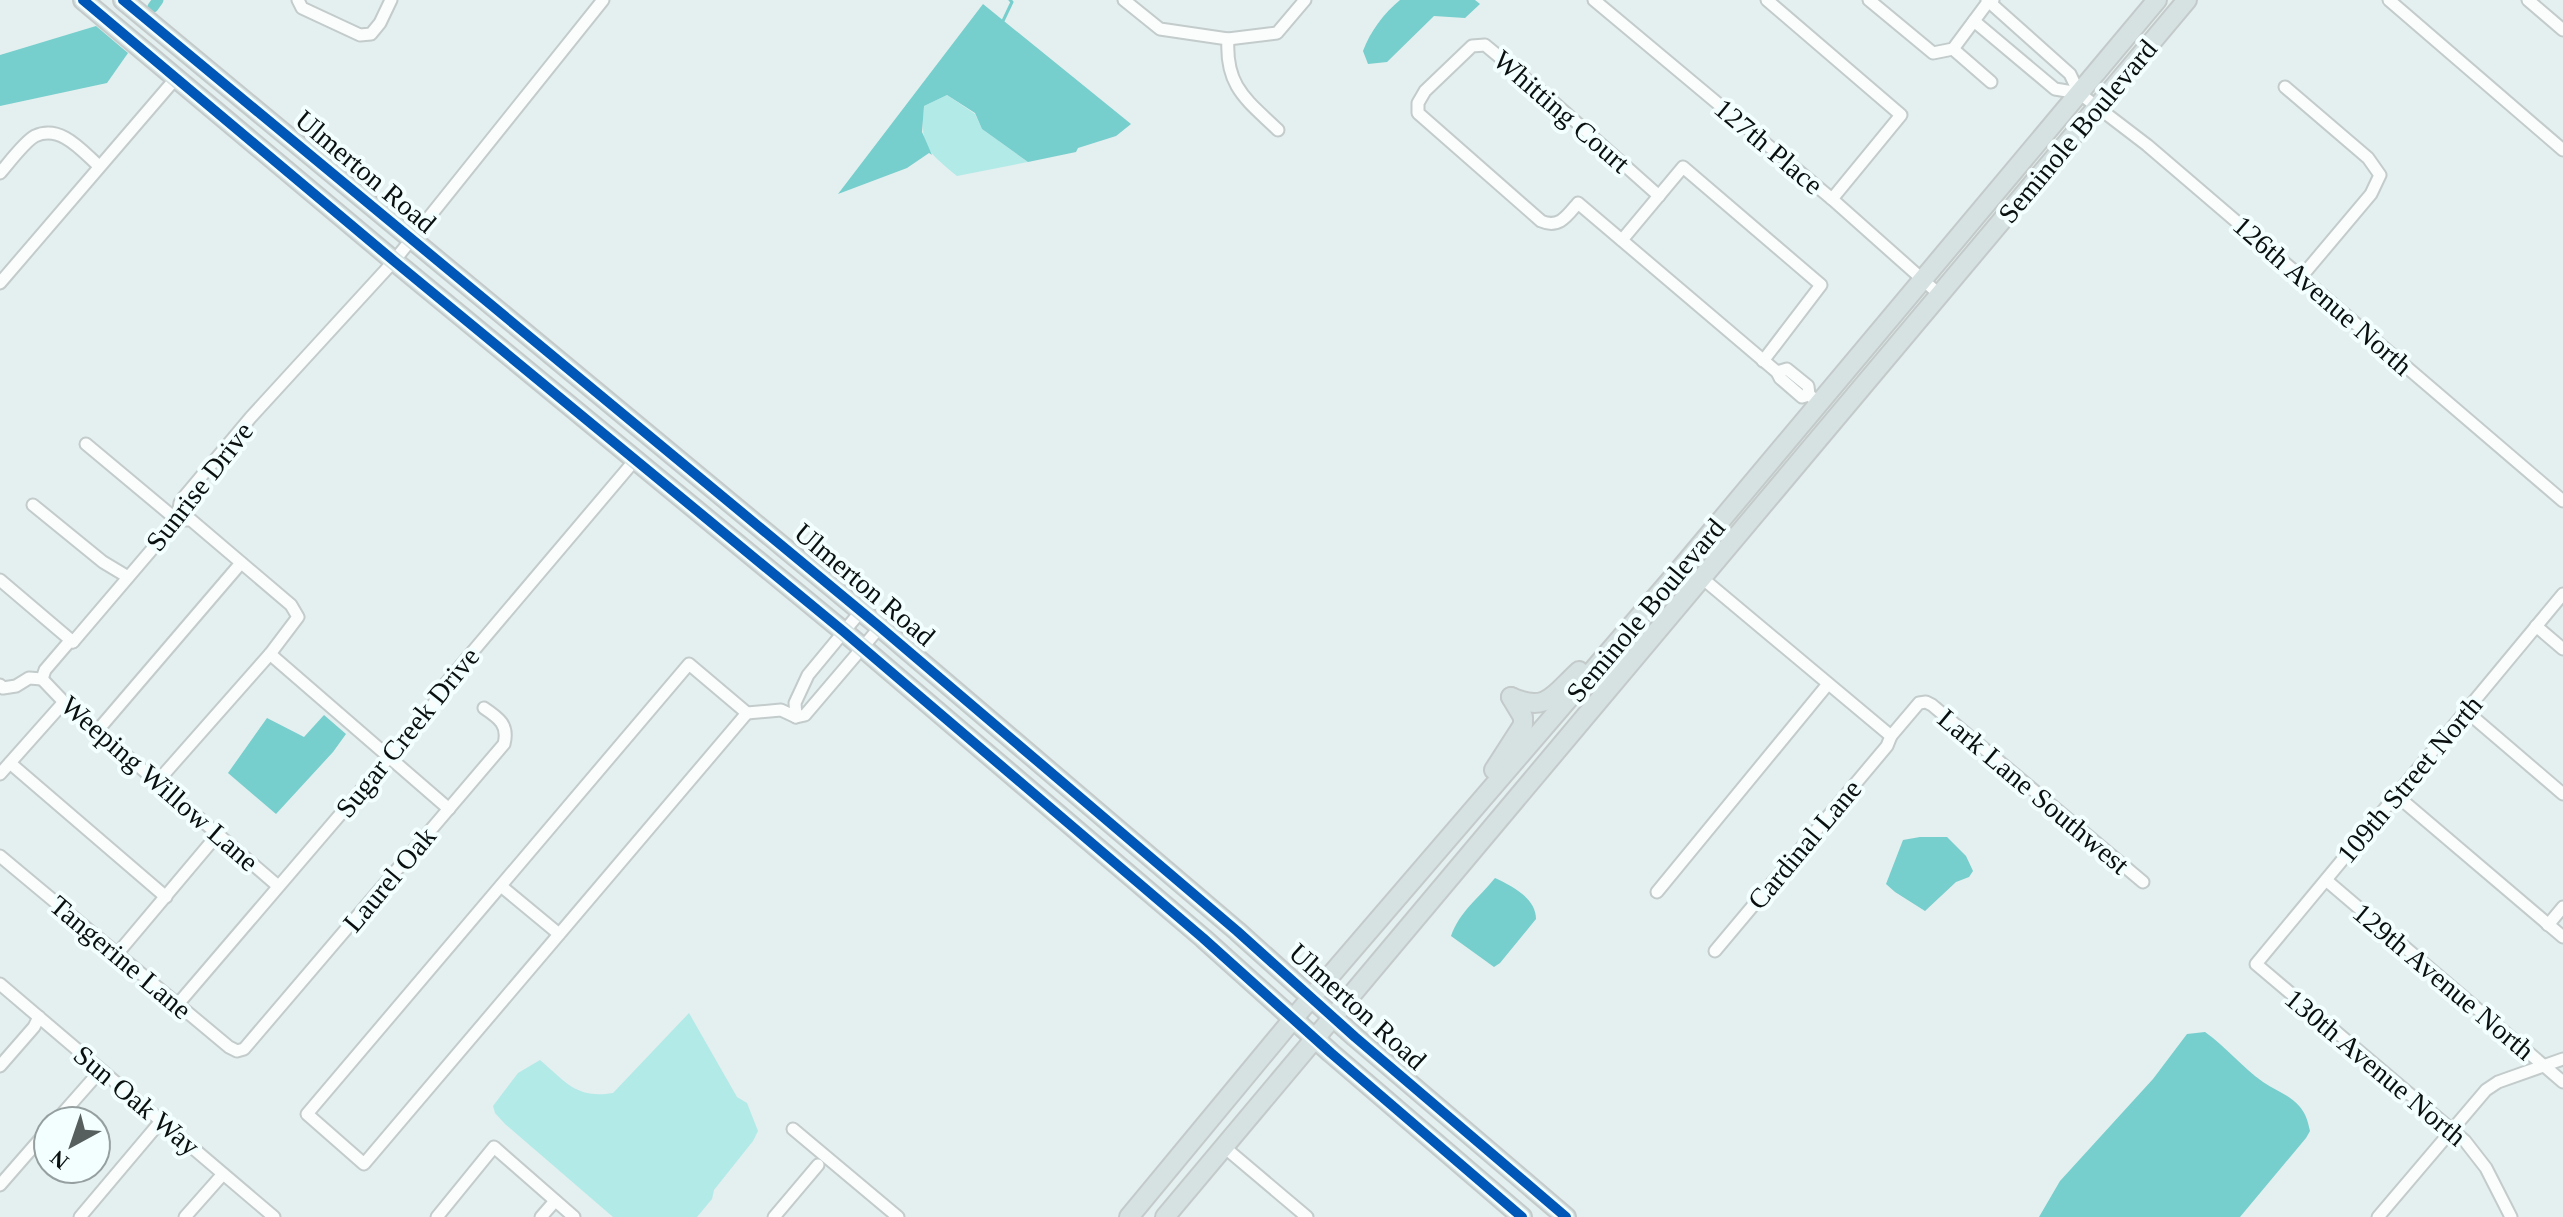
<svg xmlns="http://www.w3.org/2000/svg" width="2563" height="1217" viewBox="0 0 2563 1217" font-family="Georgia,serif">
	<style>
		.green { fill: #b2eae8 }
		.water { fill: #76cecd }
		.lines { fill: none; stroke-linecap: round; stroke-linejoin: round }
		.stream { stroke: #76cecd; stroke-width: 3 }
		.canal { stroke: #76cecd; stroke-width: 11 }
		.street-casing { stroke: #c3cbcb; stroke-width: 15 }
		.primary-casing { stroke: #c4caca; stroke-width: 22 }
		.street { stroke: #fbfdfd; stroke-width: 11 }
		.primary { stroke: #d6e1e1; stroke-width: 18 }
		.cycleway-casing { stroke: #f3fffe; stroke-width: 15 }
		.cycleway { stroke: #0057b8; stroke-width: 10 }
		.labels { text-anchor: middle; stroke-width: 8; stroke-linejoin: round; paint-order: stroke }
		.street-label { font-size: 28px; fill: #0a1010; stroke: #f3fffe }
	</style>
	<rect width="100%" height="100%" fill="#e4efef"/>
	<!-- green -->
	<g class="green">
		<path d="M947 95 975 114 982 129 1028 162 957 176C926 150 920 147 924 106Z"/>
		<path d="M689 1013 737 1097 747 1103 758 1131 753 1141 714 1190 712 1199 697 1217H613L505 1124 495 1113 493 1106 518 1073 540 1060C566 1082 576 1099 613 1093Z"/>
	</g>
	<!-- water -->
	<g class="water">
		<path d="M1400 0H1475L1480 4 1465 18 1434 16 1387 62 1368 64 1363 51C1370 32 1384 13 1400 0Z"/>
		<path d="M983 4 1131 124 1116 136 1078 148 1076 152 1028 162 982 129 975 113 947 95 924 106 922 132 932 155 929 153 907 168 838 194Z"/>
		<path d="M96 26 128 53 107 83 0 106V55Z"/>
		<path d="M324 715 346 734 333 752 276 814 228 773 267 718 304 737Z"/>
		<path d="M1920 837H1947L1966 856 1973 871 1969 877 1956 882 1925 911 1895 892 1886 884 1903 840Z"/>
		<path d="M1495 878C1512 886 1536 898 1536 919L1500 963 1494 967 1451 936C1460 911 1478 899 1495 878Z"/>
		<path d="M2205 1032C2226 1047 2242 1067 2263 1082 2276 1091 2290 1095 2300 1107 2306 1114 2308 1122 2310 1131L2306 1138 2240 1217H2039L2060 1181 2153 1079 2187 1034Z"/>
	</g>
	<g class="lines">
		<!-- stream -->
		<path class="stream" d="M1002 23 1012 2 1010 0"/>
		<!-- canal -->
		<path class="canal" d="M153 7 158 0"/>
		<defs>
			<g id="street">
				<path d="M298 0 302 8 360 35 371 34 380 23 391 0"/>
				<path d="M1124 0 1160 29 1228 39 1277 33 1305 0"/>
				<path d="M1594 0 1832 199 1940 295"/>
				<path d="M1767 0 1901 115 1832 199"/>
				<path d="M1869 0 1933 53 1953 49 1988 2 1993 0"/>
				<path d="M1987 0 2070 74 2079 93 2147 145 2563 501"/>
				<path d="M2389 0 2563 150"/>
				<path d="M2528 0 2563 30"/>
				<path d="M1974 21 2055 89 2079 93"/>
				<path d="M1228 39C1225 87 1247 100 1278 130"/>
				<path d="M1953 49 1991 82"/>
				<path d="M2285 87 2368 158 2380 175 2371 194 2302 276"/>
				<path d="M0 173C8 164 25 141 35 136 61 124 82 151 99 166"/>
				<path d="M1659 196 1549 98 1485 45 1472 46 1425 91 1418 103V113L1541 221C1559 229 1567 216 1578 203L1777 372 1780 378 1802 397 1809 395"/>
				<path d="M1622 240 1683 167 1821 285 1763 361"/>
				<path d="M0 283 176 78"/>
				<path d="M1777 372 1787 369 1808 386 1809 395 1813 398"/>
				<path d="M86 444 177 520H191L291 605 298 617 270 654 157 782"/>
				<path d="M33 505 103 562 128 577"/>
				<path d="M1681 568 1702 578 1891 736"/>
				<path d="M0 580 73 642"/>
				<path d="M2536 626 2563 649"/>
				<path d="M270 654 449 809"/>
				<path d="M689 664 747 713 364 1164 307 1114Z"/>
				<path d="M42 679 45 670 69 642H73L177 520 180 503 184 497 251 417 394 261 603 0"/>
				<path d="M42 679 64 702 278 886"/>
				<path d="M0 685 3 688 16 686 29 678 42 679"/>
				<path d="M2466 711 2563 794"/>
				<path d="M747 713 781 710 796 717 805 715 880 627"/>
				<path d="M796 717 795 703 808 675 861 611"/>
				<path d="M98 730 241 563"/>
				<path d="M10 763 166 897"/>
				<path d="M0 774 64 702"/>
				<path d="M2396 795 2563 937"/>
				<path d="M0 856 229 1047 237 1051 244 1049 504 744C509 725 499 718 484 708"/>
				<path d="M2326 880 2563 1082"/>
				<path d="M501 886 559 934"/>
				<path d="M1657 892 1828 684"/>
				<path d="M2548 925 2563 907"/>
				<path d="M1715 951 1887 746 1891 736 1919 703 1926 702 1932 705 2143 882"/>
				<path d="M117 954 218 834"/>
				<path d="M0 984 274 1217"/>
				<path d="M178 1004 433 706 438 693 447 682 635 460"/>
				<path d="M0 1066 34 1027 39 1017"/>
				<path d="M56 1121 101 1070"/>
				<path d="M793 1129 898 1217"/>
				<path d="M1223 1146 1307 1217"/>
				<path d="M0 1185 48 1130"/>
				<path d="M80 1217 161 1121"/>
				<path d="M185 1217 223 1174"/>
				<path d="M437 1217 494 1147 574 1217"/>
				<path d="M541 1217 555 1201"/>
				<path d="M774 1217 818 1165"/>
				<path d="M2378 1217 2486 1090 2498 1082 2563 1059"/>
				<path d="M2511 1217 2486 1168 2465 1141 2256 964 2563 594"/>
			</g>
			<g id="primary">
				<path d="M83 0 394 261 843 631 1203 938 1331 1053 1522 1217"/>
				<path d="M123 0 880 627 1237 931 1355 1037 1566 1217"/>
				<path d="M1511 697C1547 713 1553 695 1579 671"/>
				<path d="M1494 770 1523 725V717L1511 697"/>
				<path d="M1129 1217 1293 1019 1681 568 2157 0"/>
				<path d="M1165 1217 2187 0"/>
			</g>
		</defs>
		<!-- street casing -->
		<use href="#street" class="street-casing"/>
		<!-- primary casing -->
		<use href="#primary" class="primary-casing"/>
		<!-- street -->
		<use href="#street" class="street"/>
		<!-- primary -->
		<use href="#primary" class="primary"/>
		<defs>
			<g id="cycleway">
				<path d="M83 0 394 261 843 631 1203 938 1331 1053 1522 1217"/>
				<path d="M123 0 880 627 1237 931 1355 1037 1566 1217"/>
			</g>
		</defs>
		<!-- cycleway casing -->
		<use href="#cycleway" class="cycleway-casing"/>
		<!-- cycleway -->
		<use href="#cycleway" class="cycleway"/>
	</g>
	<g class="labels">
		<!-- street labels -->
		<g class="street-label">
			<text transform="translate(1562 111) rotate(41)" y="10">Whitting Court</text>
			<text transform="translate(2077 131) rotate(-50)" y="10">Seminole Boulevard</text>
			<text transform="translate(1769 146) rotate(40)" y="10">127th Place</text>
			<text transform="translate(366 171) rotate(40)" y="10">Ulmerton Road</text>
			<text transform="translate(2323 295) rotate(41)" y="10">126th Avenue North</text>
			<text transform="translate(199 486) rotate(-52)" y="10">Sunrise Drive</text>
			<text transform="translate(865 584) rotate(40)" y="10">Ulmerton Road</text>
			<text transform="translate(1645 610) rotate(-50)" y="10">Seminole Boulevard</text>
			<text transform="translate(407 732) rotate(-51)" y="10">Sugar Creek Drive</text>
			<text transform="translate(2409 779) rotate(-50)" y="10">109th Street North</text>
			<text transform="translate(160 783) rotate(41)" y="10">Weeping Willow Lane</text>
			<text transform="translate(2034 791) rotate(40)" y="10">Lark Lane Southwest</text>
			<text transform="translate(1804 844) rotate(-50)" y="10">Cardinal Lane</text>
			<text transform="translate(389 879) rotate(-50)" y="10">Laurel Oak</text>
			<text transform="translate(121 957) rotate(40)" y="10">Tangerine Lane</text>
			<text transform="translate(2444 981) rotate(40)" y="10">129th Avenue North</text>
			<text transform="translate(1358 1006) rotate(42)" y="10">Ulmerton Road</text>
			<text transform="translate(2376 1067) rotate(40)" y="10">130th Avenue North</text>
			<text transform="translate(137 1100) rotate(40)" y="10">Sun Oak Way</text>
		</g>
	</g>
	<!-- north arrow -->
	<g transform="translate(72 1145) rotate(220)"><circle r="38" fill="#f3fffe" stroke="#969f9f" stroke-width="2"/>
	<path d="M0-6L14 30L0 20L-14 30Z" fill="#565e5e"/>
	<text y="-12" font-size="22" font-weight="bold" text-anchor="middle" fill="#0a1010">N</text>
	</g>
</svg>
